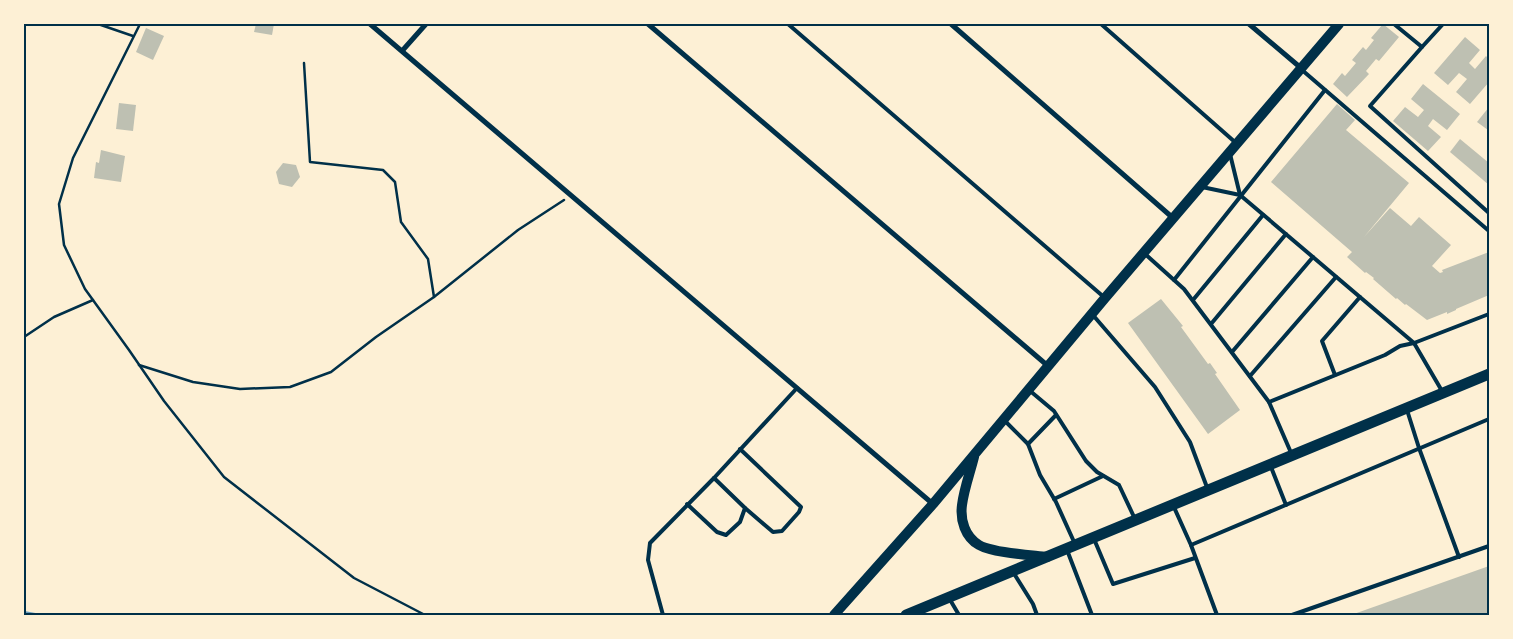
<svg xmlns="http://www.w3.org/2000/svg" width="1513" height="639" viewBox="0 0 1513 639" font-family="Commissioner,sans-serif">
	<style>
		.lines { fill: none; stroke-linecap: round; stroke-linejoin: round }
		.stream { stroke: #669bbc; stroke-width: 4 }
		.building { fill: #bec0b2 }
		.path { stroke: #003049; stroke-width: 2.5 }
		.service { stroke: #003049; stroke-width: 4 }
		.minor { stroke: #003049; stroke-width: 5 }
		.secondary { stroke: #003049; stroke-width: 10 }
		.primary { stroke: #003049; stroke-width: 11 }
		.neatline { fill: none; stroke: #003049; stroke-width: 2 }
	</style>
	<rect width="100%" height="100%" fill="#fdf0d5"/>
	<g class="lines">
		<!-- stream -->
		<path class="stream" d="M24 613 35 615"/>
	</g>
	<!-- building -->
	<g class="building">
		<path d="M256 24H274L272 35 254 32Z"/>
		<path d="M1383 24 1399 37 1379 61 1376 59 1366 71 1369 74 1347 97 1333 84 1342 73 1345 76 1356 63 1352 60 1363 47 1366 50 1374 40 1371 38Z"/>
		<path d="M146 28 164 36 153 60 136 52Z"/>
		<path d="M1465 37 1480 50 1469 63 1475 69 1486 56 1489 59V82L1470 104 1456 92 1467 79 1459 73 1448 85 1434 73Z"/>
		<path d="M1423 84 1460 114 1447 130 1433 119 1428 126 1441 137 1428 151 1393 121 1405 107 1418 117 1424 110 1411 99Z"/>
		<path d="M119 103 136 105 133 131 116 129Z"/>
		<path d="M1337 104 1355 120 1346 130 1409 183 1364 237 1390 208 1411 226 1419 217 1451 245 1432 266 1440 273 1443 272 1442 270 1489 252V295L1456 309V310L1447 314V312L1427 320 1406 304 1405 305 1397 298 1396 299 1373 279 1374 278 1366 272 1365 273 1347 257 1352 252 1271 182Z"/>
		<path d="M1489 107V128L1488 130 1477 122Z"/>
		<path d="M1460 139 1489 163V185L1450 152Z"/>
		<path d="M101 150 125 156 121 182 94 178 96 162 99 163Z"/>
		<path d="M283 163 296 165 300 177 292 187 279 184 276 172Z"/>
		<path d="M1161 299 1183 326 1181 327 1208 364 1210 363 1217 373 1215 374 1240 410 1208 434 1128 323Z"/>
		<path d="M1489 566V615H1351Z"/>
	</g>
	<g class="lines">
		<!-- path -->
		<g class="path">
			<path d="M98 24 133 36"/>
			<path d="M140 24 73 158 59 204 64 245 85 289 129 350 164 401 224 477 354 578 425 615"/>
			<path d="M304 63 310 162 383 170 395 182 401 222 428 259 434 297"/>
			<path d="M24 337 54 317 93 300"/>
			<path d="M139 365 193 382 240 389 290 387 331 372 376 337 434 297 518 230 564 200"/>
		</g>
		<!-- service -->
		<g class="service">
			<path d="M788 24 1105 298"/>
			<path d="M1101 24 1236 143"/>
			<path d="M1394 24 1422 47 1443 24"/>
			<path d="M1422 47 1370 106 1489 213"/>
			<path d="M1302 70 1489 231"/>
			<path d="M1230 154 1240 195"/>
			<path d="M1202 187 1240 195 1414 343 1442 391"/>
			<path d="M1144 253 1184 289 1269 402 1385 355 1400 346 1414 343 1489 314"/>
			<path d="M1174 280 1325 90"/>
			<path d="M1193 300 1263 215"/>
			<path d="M1092 314 1155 387 1190 442 1208 490"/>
			<path d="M1211 324 1286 234"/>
			<path d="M1232 352 1313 257"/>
			<path d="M1335 375 1322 341 1360 297"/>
			<path d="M1250 376 1336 277"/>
			<path d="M1029 390 1054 411 1086 461 1097 472 1119 485 1135 519"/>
			<path d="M1269 402 1292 455"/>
			<path d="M1407 410 1419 448 1459 557"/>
			<path d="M1005 421 1028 444 1040 475 1056 502 1075 544"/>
			<path d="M1028 444 1056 415"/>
			<path d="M740 449 801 507 799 512 782 531 773 532 745 508"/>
			<path d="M1271 467 1286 505"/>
			<path d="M1054 499 1103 476"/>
			<path d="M687 504 717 532 726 535 740 522 745 508 714 478"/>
			<path d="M1173 505 1191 545 1217 615"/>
			<path d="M1094 539 1113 584 1195 558"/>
			<path d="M1191 545 1489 419"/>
			<path d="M1067 550 1092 615"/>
			<path d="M1013 572 1033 604 1037 615"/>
			<path d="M949 598 959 615"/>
			<path d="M663 615 648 560 650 543 714 478 797 388"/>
			<path d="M1292 615 1489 546"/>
		</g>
		<!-- minor -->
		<g class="minor">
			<path d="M370 24 933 504"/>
			<path d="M648 24 1048 366"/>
			<path d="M951 24 1173 218"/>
			<path d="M1249 24 1301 68"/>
			<path d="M402 51 426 24"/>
		</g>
		<!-- secondary -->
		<g class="secondary">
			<path d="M974 457C970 473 964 489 962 505 960 520 965 537 979 545 993 553 1030 555 1047 557"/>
			<path d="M834 615 933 504 1105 298 1339 24"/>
		</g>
		<!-- primary -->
		<path class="primary" d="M906 615 1489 374"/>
	</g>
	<!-- border -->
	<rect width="1513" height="639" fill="none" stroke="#fdf0d5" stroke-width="50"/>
	<rect x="25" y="25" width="1463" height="589" class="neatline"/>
</svg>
